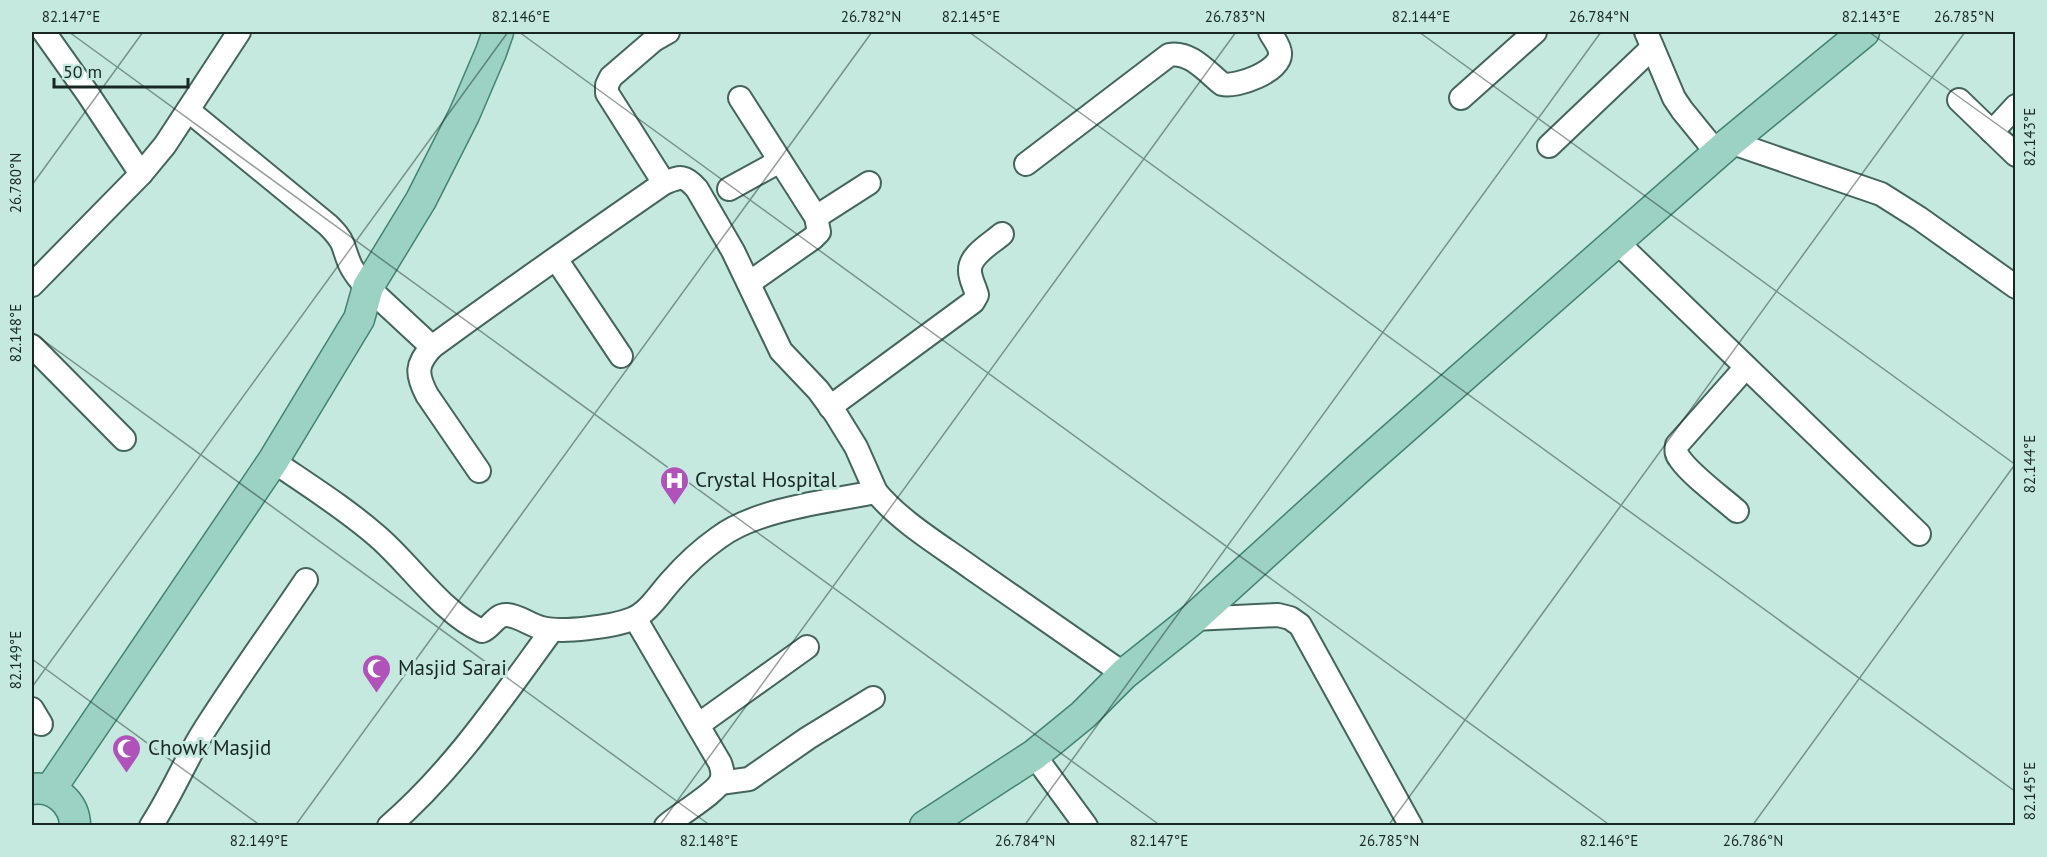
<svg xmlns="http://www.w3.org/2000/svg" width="2047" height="857" viewBox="0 0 2047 857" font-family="'PT Sans',sans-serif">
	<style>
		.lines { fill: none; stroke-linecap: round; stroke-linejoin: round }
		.minor-casing { stroke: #44655b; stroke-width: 26 }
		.major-casing { stroke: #438372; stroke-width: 33 }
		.minor { stroke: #fff; stroke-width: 22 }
		.major { stroke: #9bd2c4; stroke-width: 30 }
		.ticks { fill: none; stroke: #192723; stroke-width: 1.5; stroke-opacity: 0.45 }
		.labels { text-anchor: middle; stroke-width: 6; stroke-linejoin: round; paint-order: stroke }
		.poi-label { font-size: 21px; fill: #192723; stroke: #c5e9de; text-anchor: start }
		.neatline { fill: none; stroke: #192723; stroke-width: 2 }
		.ticks-label { font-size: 15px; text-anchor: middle; fill: #192723 }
	</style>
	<rect width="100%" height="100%" fill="#c5e9de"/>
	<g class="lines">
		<defs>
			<g id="minor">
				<path d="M44 32 88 94 141 174"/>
				<path d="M1646 32 1674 98 1682 110 1717 153"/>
				<path d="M740 98 816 217 819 232 813 238 749 283"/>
				<path d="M1461 98 1535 32"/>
				<path d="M1959 100 2016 155"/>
				<path d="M189 111 328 225C334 231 340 237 343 245 349 262 349 266 361 281L432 347"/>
				<path d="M1992 132 2016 106"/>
				<path d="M1730 142 1881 194 1919 218 2016 287"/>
				<path d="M1549 146 1652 48"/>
				<path d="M1026 164 1169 55C1190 51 1206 71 1222 84 1236 88 1282 71 1280 53 1280 46 1273 38 1270 32"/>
				<path d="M664 183 607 93V85L611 77 654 40 668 32"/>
				<path d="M729 189 780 161"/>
				<path d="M816 217 869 183"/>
				<path d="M1617 242 1919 534"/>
				<path d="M556 259 621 356"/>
				<path d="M32 285 141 174 165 145 239 32"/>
				<path d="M32 346 124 439"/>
				<path d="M830 407 973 302 977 295C975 287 970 279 970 271 969 255 992 243 1002 234"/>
				<path d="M273 461C308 485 345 508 377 536 410 564 443 614 482 631 491 628 496 614 507 615 519 616 530 625 542 628 562 633 612 627 632 619 648 613 660 593 671 581 685 565 701 550 718 538 756 509 829 501 876 492 902 523 940 545 973 569 1024 604 1074 639 1124 674"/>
				<path d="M479 471 427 395C416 374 416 364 432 347 508 291 586 237 664 183 680 177 684 174 697 189L733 251 781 351 818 390 835 413 856 447 876 492"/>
				<path d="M1737 511C1721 497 1691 475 1680 459 1676 454 1676 451 1677 445L1746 367"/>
				<path d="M635 618 720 763C722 769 724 774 721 781 716 793 678 815 666 826"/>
				<path d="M1193 619 1278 615 1290 618 1300 625 1411 826"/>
				<path d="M32 709 41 724"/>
				<path d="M698 725 807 647"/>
				<path d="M1034 755 1086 826"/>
				<path d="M720 783 749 779 808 738 873 698"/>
				<path d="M151 826C170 797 183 766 200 737 233 684 271 632 306 580"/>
				<path d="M389 826C454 770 502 698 552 630"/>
			</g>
			<g id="major">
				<path d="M32 789C54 785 75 803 75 826"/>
				<path d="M50 790 273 461 359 319 368 287 421 200 464 115 491 52 498 32"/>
				<path d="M925 826 1034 755 1083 715 1124 674 1193 619 1358 469 1730 142 1864 32"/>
			</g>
		</defs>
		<!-- minor casing -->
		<use href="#minor" class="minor-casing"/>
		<!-- major casing -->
		<use href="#major" class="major-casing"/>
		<!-- minor -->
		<use href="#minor" class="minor"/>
		<!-- major -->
		<use href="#major" class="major"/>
	</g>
	<!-- ticks -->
	<path class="ticks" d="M69 32 1161 826M519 32 1611 826M969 32 2016 792M1419 32 2016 465M1869 32 2016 138M32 185 143 32M32 332 711 826M32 659 261 826M32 687 508 32M295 826 872 32M659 826 1236 32M1024 826 1601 32M1388 826 1965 32M1752 826 2016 463"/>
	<!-- icons -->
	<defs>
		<symbol id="hospital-pin" viewBox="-11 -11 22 30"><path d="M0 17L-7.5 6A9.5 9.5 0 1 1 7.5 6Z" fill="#b152ba" stroke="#c5e9de"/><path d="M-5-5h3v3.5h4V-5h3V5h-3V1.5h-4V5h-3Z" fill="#fff"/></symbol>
		<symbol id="mosque-pin" viewBox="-11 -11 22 30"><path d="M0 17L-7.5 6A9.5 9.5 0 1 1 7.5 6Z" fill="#b152ba" stroke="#c5e9de"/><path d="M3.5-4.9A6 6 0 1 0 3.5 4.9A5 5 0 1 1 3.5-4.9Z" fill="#fff"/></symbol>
	</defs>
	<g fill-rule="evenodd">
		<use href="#hospital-pin" x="658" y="464" width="33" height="45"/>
		<use href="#mosque-pin" x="360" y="652" width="33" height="45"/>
		<use href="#mosque-pin" x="110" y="732" width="33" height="45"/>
	</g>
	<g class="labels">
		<!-- poi labels -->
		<g class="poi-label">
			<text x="695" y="487">Crystal Hospital</text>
			<text x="398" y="675">Masjid Sarai</text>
			<text x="148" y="755">Chowk Masjid</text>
		</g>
	</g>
	<!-- border -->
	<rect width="2047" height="857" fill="none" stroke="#c5e9de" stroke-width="66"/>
	<!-- scale -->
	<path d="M54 78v9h134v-9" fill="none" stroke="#192723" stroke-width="3"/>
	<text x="63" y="78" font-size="18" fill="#192723" stroke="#c5e9de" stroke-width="4.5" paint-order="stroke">50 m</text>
	<rect x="33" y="33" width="1981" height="791" class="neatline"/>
	<g class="ticks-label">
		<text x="71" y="22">82.147°E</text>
		<text x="521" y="22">82.146°E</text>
		<text x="871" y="22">26.782°N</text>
		<text x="971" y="22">82.145°E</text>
		<text x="1235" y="22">26.783°N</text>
		<text x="1421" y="22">82.144°E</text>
		<text x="1599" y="22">26.784°N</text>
		<text x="1871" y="22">82.143°E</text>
		<text x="1964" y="22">26.785°N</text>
		<text transform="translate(2030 137) rotate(-90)" y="5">82.143°E</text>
		<text transform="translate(16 183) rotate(-90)" y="5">26.780°N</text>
		<text transform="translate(16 333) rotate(-90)" y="5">82.148°E</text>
		<text transform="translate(2030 464) rotate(-90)" y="5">82.144°E</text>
		<text transform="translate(16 660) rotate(-90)" y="5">82.149°E</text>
		<text transform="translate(2030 791) rotate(-90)" y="5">82.145°E</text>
		<text x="259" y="846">82.149°E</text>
		<text x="709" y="846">82.148°E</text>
		<text x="1025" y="846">26.784°N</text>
		<text x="1159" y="846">82.147°E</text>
		<text x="1389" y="846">26.785°N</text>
		<text x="1609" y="846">82.146°E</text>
		<text x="1753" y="846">26.786°N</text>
	</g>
</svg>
